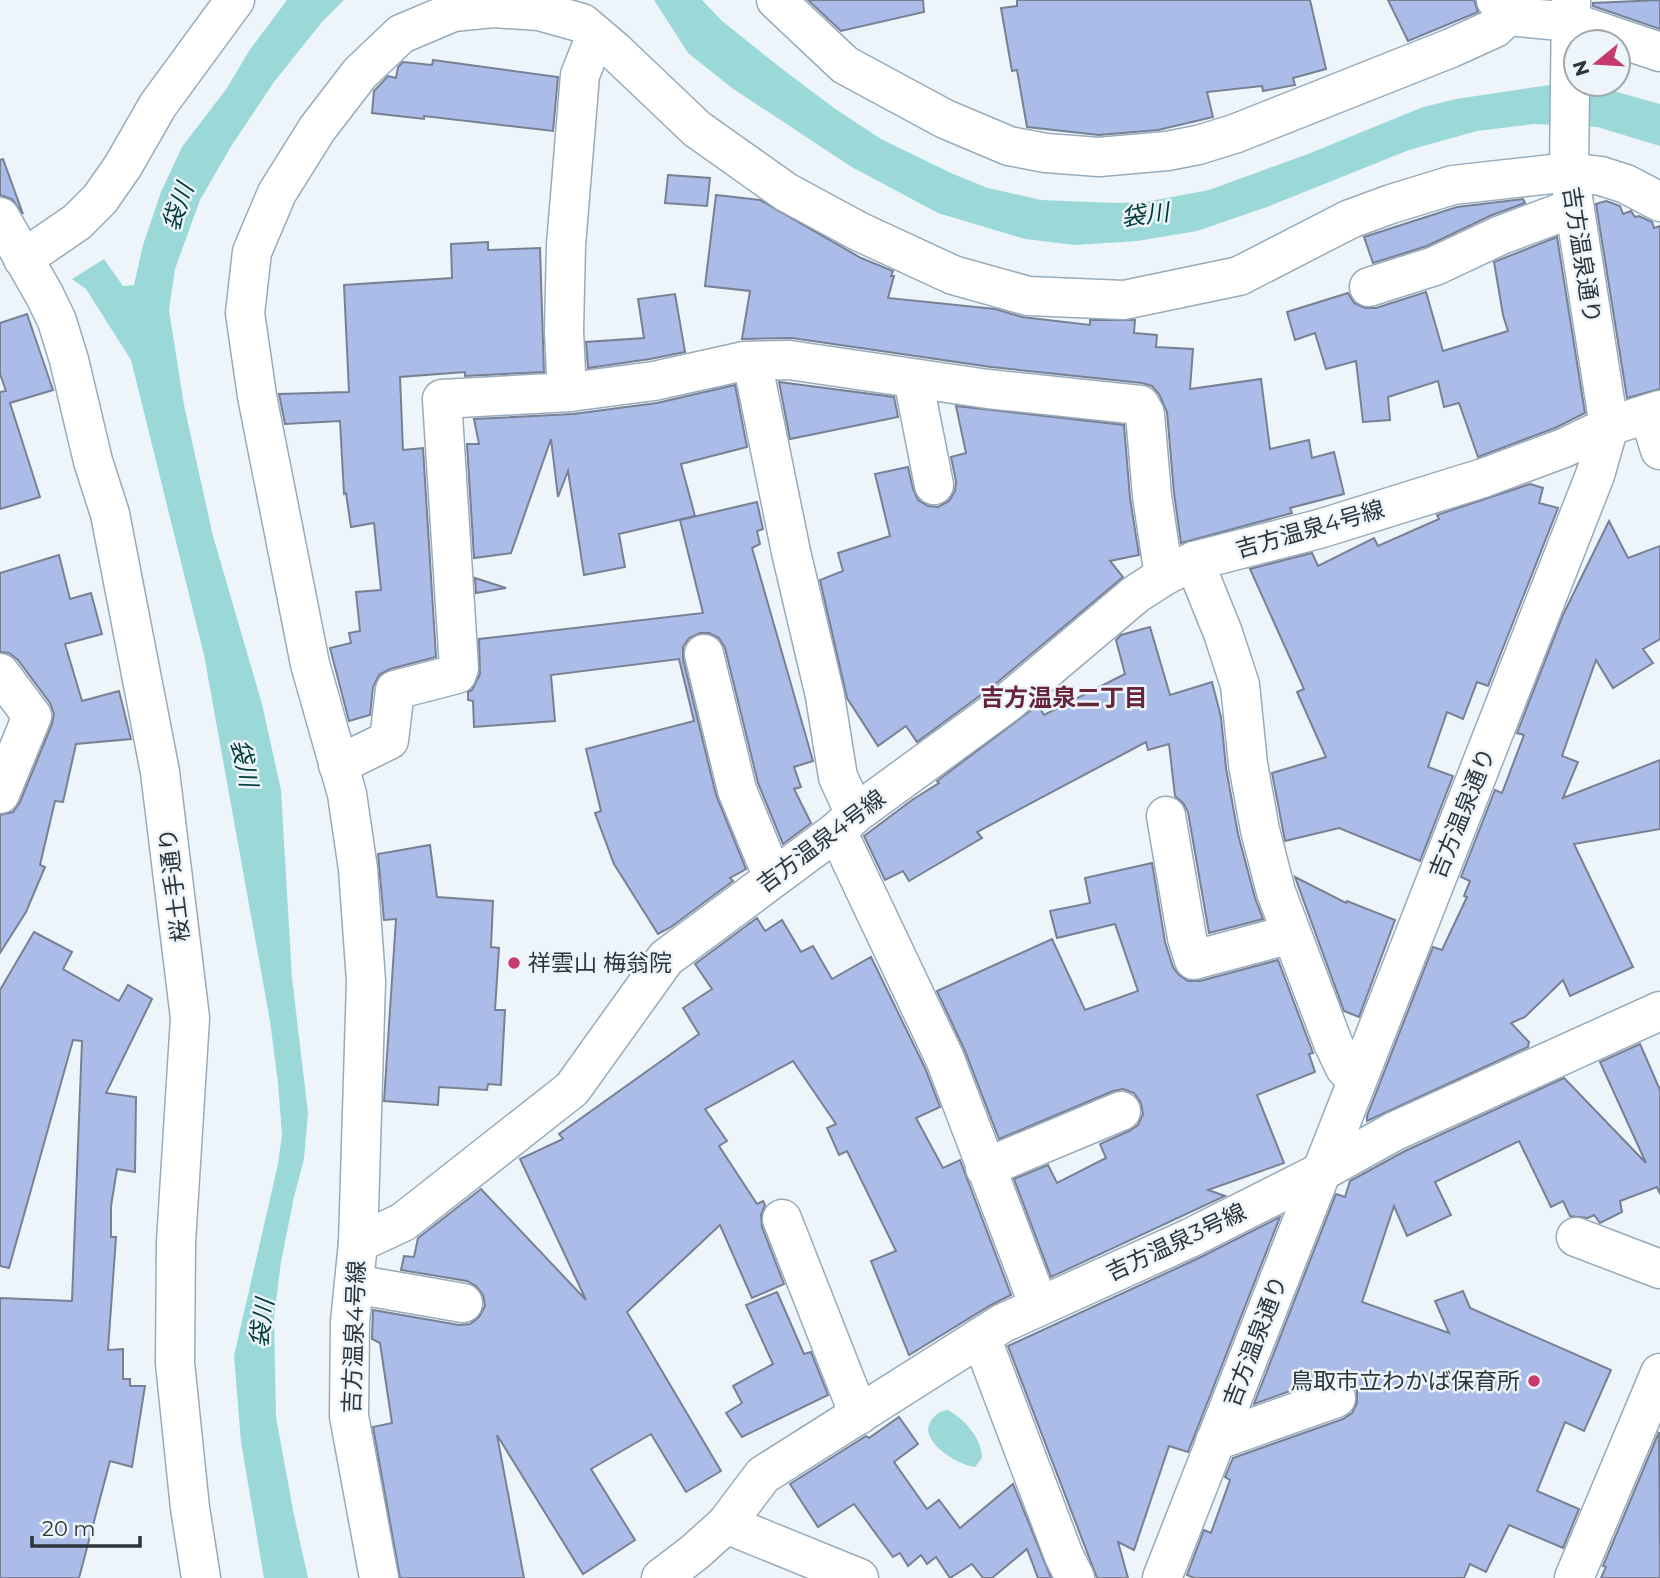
<svg xmlns="http://www.w3.org/2000/svg" width="1660" height="1578" viewBox="0 0 1660 1578" font-family="Montserrat,'Noto Sans JP',sans-serif">
	<style>
		.water { fill: #9bd9d8 }
		.building { fill: #aabce7; stroke: #788094; stroke-width: 2 }
		.lines { fill: none; stroke-linecap: round; stroke-linejoin: round }
		.minor-casing { stroke: #98abbb; stroke-width: 41 }
		.minor { stroke: #fff; stroke-width: 38 }
		.poi-dot { fill: #c63a6e; stroke: #edf5fb; stroke-width: 2.5 }
		.labels { text-anchor: middle; stroke-width: 5; stroke-linejoin: round; paint-order: stroke }
		.street-label { font-size: 23px; fill: #2d353b; stroke: #edf5fb }
		.poi-label { font-size: 23px; fill: #2d353b; stroke: #edf5fb; text-anchor: start }
		.water-label { font-size: 24px; font-style: italic; fill: #003b3b; stroke: #edf5fb }
		.neighbourhood-label { font-size: 24px; font-weight: bold; fill: #68243b; stroke: #edf5fb }
	</style>
	<rect width="100%" height="100%" fill="#edf5fb"/>
	<!-- water -->
	<g class="water">
		<path d="M287 0H344L322 22 274 82 232 145 200 200 175 269 169 310 184 405 197 464 213 536 262 704 281 790 292 978 308 1113 304 1159 294 1197 281 1262 274 1318 276 1417 293 1510 308 1578H264L241 1442 234 1356 278 1164 282 1135 278 1083 270 1021 204 655 131 360 86 289 72 279 104 259 123 286 134 285 143 245 161 192 182 147 227 88 249 51Z"/>
		<path d="M654 0H702L722 21 786 72 834 108 881 139 953 174 988 188 1041 200 1115 203 1145 202 1209 190 1308 154 1423 107 1456 99 1556 84 1592 85 1660 104V146L1597 127 1533 124 1477 131 1409 150 1267 207 1197 231 1137 241 1075 245 1025 239 938 213 850 166 732 88 688 53Z"/>
		<path d="M948 1410C965 1420 981 1437 982 1458L975 1467C957 1465 914 1439 933 1418 938 1413 941 1411 948 1410Z"/>
	</g>
	<!-- building -->
	<g class="building">
		<path d="M808 0H923L924 12 841 31Z"/>
		<path d="M1017 0H1310L1326 69 1293 78 1295 85 1263 91 1262 86 1207 92 1213 117 1158 130 1099 135 1027 127 1017 70 1012 71 1001 8 1017 6Z"/>
		<path d="M1388 0H1474L1478 12 1408 41Z"/>
		<path d="M1660 0V29L1593 6V3Z"/>
		<path d="M433 60 558 77 553 131 424 116V119L372 113 374 91 388 76 396 78 398 67 403 62 432 65Z"/>
		<path d="M3 159 23 214 12 199 0 195V160Z"/>
		<path d="M668 175 710 178 707 206 665 203Z"/>
		<path d="M716 195 760 200 861 258 893 271 891 276H894L888 298 995 309 1022 317 1090 325V320H1135L1134 333 1157 335 1156 347 1193 349 1190 389 1261 379 1270 449 1309 440 1312 458 1334 452 1344 494 1290 508 1292 513 1181 543 1174 493 1167 412 1159 394 1152 386 1142 383 991 367 792 338 742 339 750 291 705 286Z"/>
		<path d="M1523 199 1525 203 1492 215 1427 246 1373 263 1364 237 1457 207Z"/>
		<path d="M1606 201 1620 206 1623 214 1631 211 1635 217 1639 216 1652 222 1654 228 1660 226V389L1627 398 1596 204Z"/>
		<path d="M1557 237 1585 413 1555 428 1478 457 1459 403 1444 407 1438 381 1388 397 1390 420 1363 422 1356 361 1326 369 1315 333 1295 340 1287 312 1348 293 1354 303 1365 308H1376L1426 292 1443 351 1508 331 1503 315 1494 262Z"/>
		<path d="M488 242V250L540 248 544 372 465 376V372L400 377 403 450 423 448 436 657 390 669 379 675 373 687 370 715 349 721 330 648 351 643 349 633 360 631 356 592 381 590 374 523 351 527 346 493 344 494 340 421 285 424 279 394 349 392 344 285 452 278 451 244Z"/>
		<path d="M675 294 685 352 650 359 588 368 586 342 644 338 638 299Z"/>
		<path d="M27 314 53 390 10 403 40 497 0 509V392L6 391 0 374V323Z"/>
		<path d="M779 382 894 397 898 417 790 439Z"/>
		<path d="M735 385 747 447 681 464 695 516 619 534 625 567 584 575 568 471 558 497 551 439 511 553 474 558 467 444H479L474 419 573 414 657 403Z"/>
		<path d="M956 406 1124 425 1130 498 1139 555 1110 561 1123 577 993 686 917 742 906 726 878 746 847 698 820 580 843 571 838 553 890 536 875 474 908 467 913 489 918 500 928 506 938 507 949 501 955 491 956 481 951 457 966 453Z"/>
		<path d="M1530 484 1543 488 1539 503 1558 508 1488 686 1477 682 1463 719 1447 712 1428 767 1453 776 1420 861 1339 828 1285 841 1272 773 1326 757 1297 692 1304 689 1250 569 1312 553 1318 566 1374 538 1378 546 1439 519 1437 515Z"/>
		<path d="M757 502 763 529 757 531 760 544 752 548 813 761 794 767 801 787 794 789 811 823 783 844 758 783 725 648 719 638 709 633H700L689 638 683 647V659L716 795 746 869 730 878 733 881 671 927 658 934 614 864 595 813 601 811 586 749 694 721 679 659 551 675 555 721 474 727 473 701 468 700V692L472 690 480 674 479 639 703 613 680 520Z"/>
		<path d="M1609 521 1628 558 1660 546V639L1643 649 1653 663 1613 688 1596 660 1562 756 1578 762 1563 798 1660 760V829L1574 844 1633 967 1570 996 1563 980 1525 1017 1511 1023 1529 1042 1528 1047 1367 1121V1116L1433 947 1442 950 1467 897 1464 896 1470 881 1461 877 1495 790 1502 793 1524 735 1517 733 1563 615Z"/>
		<path d="M59 555 70 599 91 593 102 634 65 644 82 701 119 691 131 739 76 744 63 802 55 801 40 865 45 867 26 912 0 953V815L13 812 20 802 52 724 54 714 50 703 18 660 9 653 0 652V573Z"/>
		<path d="M475 578 506 588 476 593Z"/>
		<path d="M1150 627 1170 695 1212 682 1221 717 1226 768 1238 834 1255 898 1263 919 1209 933 1188 812 1183 803 1175 796 1169 744 1148 750 1146 742 977 832 982 838 909 881 903 871 885 880 864 836 912 800 939 783 937 781 1038 705 1044 715 1125 674 1116 640 1121 635Z"/>
		<path d="M430 845 437 897 493 901 491 947 499 948 495 1010H505L501 1085 488 1084 487 1090 439 1087 438 1105 384 1101 396 919 384 920 378 854Z"/>
		<path d="M1152 863 1165 942 1173 967 1179 975 1188 981H1200L1278 960 1313 1053 1309 1054 1315 1072 1257 1095 1284 1163 1208 1190 1225 1196 1051 1277 1014 1179 1048 1165 1057 1183 1106 1158 1100 1144 1129 1131 1138 1125 1143 1114 1141 1103 1134 1093 1123 1089 1113 1091 999 1139 965 1051 937 991 1052 939 1085 1010 1138 991 1115 924 1057 938 1050 911 1090 903 1085 878Z"/>
		<path d="M1295 877 1346 903 1347 901 1395 920 1359 1017 1344 1011Z"/>
		<path d="M757 918 765 931 782 920 801 952 813 946 832 979 871 957 925 1068 940 1107 916 1118 943 1168 960 1160 1011 1295 991 1305 909 1355 871 1261 896 1251 847 1151 839 1155 827 1128 836 1124 793 1061 705 1109 727 1141 719 1146 757 1204 763 1201 765 1205 761 1215 762 1227 784 1284 752 1298 720 1225 627 1312 721 1471 686 1492 651 1434 591 1469 635 1540 583 1574 497 1435 524 1578H400L373 1427 392 1423 380 1343 372 1339 373 1310 459 1325 470 1324 479 1317 485 1306 483 1295 476 1286 467 1281 401 1270 404 1256 414 1257 418 1238 481 1189 586 1300 520 1159 563 1139 559 1134 699 1034 683 1008 712 989 695 964Z"/>
		<path d="M34 932 72 952 63 969 119 1001 128 985 152 999 106 1093 136 1097 135 1172 117 1169 111 1206V1237H116L108 1350 123 1349V1379H130V1386H145L132 1467 110 1461 79 1578H0V1298L72 1301 82 1041 73 1040 9 1268 0 1266V990Z"/>
		<path d="M1640 1044 1660 1090V1194L1657 1187 1620 1201 1622 1212 1600 1223 1594 1215 1588 1218 1570 1216 1563 1201 1551 1207 1519 1141 1435 1182 1451 1215 1407 1236 1394 1206 1362 1302 1449 1333 1435 1301 1463 1291 1470 1308 1611 1370 1584 1431 1565 1422 1537 1491 1579 1509 1563 1548 1509 1525 1486 1572 1470 1564 1464 1578H1194L1187 1575 1204 1530 1211 1533 1230 1480 1225 1477 1233 1458 1343 1419 1352 1413 1357 1403V1391L1351 1382 1339 1376 1329 1377 1254 1404 1336 1194 1345 1197 1350 1181 1405 1151 1564 1078 1646 1163 1600 1062Z"/>
		<path d="M1280 1217 1188 1452 1169 1446 1134 1550 1118 1542 1128 1578H1097L1008 1346 1199 1258Z"/>
		<path d="M777 1292 804 1354 811 1352 828 1395 742 1437 726 1413 742 1403 733 1386 773 1364 746 1305Z"/>
		<path d="M899 1417 918 1444 894 1462 927 1509 939 1500 960 1528 1013 1484 1051 1578H1038L1027 1549 992 1578H983L972 1564 950 1578 936 1557 927 1564 921 1555 908 1566 900 1553 893 1557 854 1504 818 1527 790 1484 866 1436 869 1438Z"/>
		<path d="M1659 1432 1660 1578H1601L1606 1567 1603 1566Z"/>
	</g>
	<g class="lines">
		<defs>
			<g id="minor">
				<path d="M776 0 845 65 945 119 1009 146 1046 153 1099 157 1167 151 1198 145 1234 134 1451 48 1495 28 1507 16"/>
				<path d="M1496 0 1507 16 1571 22 1660 52"/>
				<path d="M0 217 45 296 57 321 69 360 93 461 110 514 160 772 190 1018 176 1242 175 1363 190 1508 201 1578"/>
				<path d="M23 259 77 222 100 199 123 166 158 105 235 0"/>
				<path d="M1369 287 1435 266 1501 235 1573 208"/>
				<path d="M752 361 791 552 825 696 838 777 855 814"/>
				<path d="M913 379 934 485"/>
				<path d="M570 392 566 373 564 331 566 245 580 75 596 35"/>
				<path d="M1649 414 1660 450"/>
				<path d="M1194 561 1223 633 1240 685 1248 764 1260 830 1276 892 1333 1043 1345 1068 1357 1080"/>
				<path d="M704 654 737 790 773 878"/>
				<path d="M0 673 32 716 0 794"/>
				<path d="M338 765 389 740 395 690 457 674 459 668 442 399 570 392 654 381 744 361 789 360 988 389 1140 405 1145 414 1152 496 1164 576"/>
				<path d="M1166 816 1187 938 1194 960 1291 934"/>
				<path d="M837 831 945 1059 1039 1306"/>
				<path d="M985 1168 1121 1111"/>
				<path d="M782 1219 859 1415"/>
				<path d="M1576 1237 1660 1269"/>
				<path d="M358 1243 366 981 358 869 347 794 310 664 257 396 245 313 252 252 277 193 317 129 360 73 401 34 453 12 493 8 539 11 582 23 615 51 697 129 786 192 858 231 953 275 1028 296 1124 300 1239 276 1350 219 1391 204 1453 185 1569 172 1601 176 1626 184 1660 202"/>
				<path d="M354 1284 463 1303"/>
				<path d="M981 1337 1064 1556 1075 1578"/>
				<path d="M1215 1441 1336 1398"/>
				<path d="M726 1524 859 1578"/>
				<path d="M379 1578 349 1416 350 1322 358 1243 403 1222 572 1089 666 958 837 831 855 814 1007 703 1136 594 1164 576 1194 561 1319 529 1483 478 1564 448 1609 426 1660 410"/>
				<path d="M661 1578 695 1552 726 1524 763 1475 1003 1323 1190 1238 1321 1172 1395 1131 1660 1011"/>
				<path d="M1162 1578 1595 475 1609 426 1569 172 1571 0"/>
				<path d="M1574 1578 1660 1373"/>
			</g>
		</defs>
		<!-- minor casing -->
		<use href="#minor" class="minor-casing"/>
		<!-- minor -->
		<use href="#minor" class="minor"/>
	</g>
	<!-- markers -->
	<g class="poi-dot">
		<circle cx="514" cy="963" r="7"/>
		<circle cx="1534" cy="1381" r="7"/>
	</g>
	<g class="labels">
		<!-- street labels -->
		<g class="street-label">
			<text transform="translate(1582 255) rotate(81)" y="8">吉方温泉通り</text>
			<text transform="translate(1310 529) rotate(-16)" y="8">吉方温泉4号線</text>
			<text transform="translate(1462 813) rotate(-68)" y="8">吉方温泉通り</text>
			<text transform="translate(821 841) rotate(-37)" y="8">吉方温泉4号線</text>
			<text transform="translate(174 885) rotate(-97)" y="8">桜土手通り</text>
			<text transform="translate(1176 1242) rotate(-25)" y="8">吉方温泉3号線</text>
			<text transform="translate(354 1337) rotate(-88)" y="8">吉方温泉4号線</text>
			<text transform="translate(1255 1341) rotate(-69)" y="8">吉方温泉通り</text>
		</g>
		<!-- poi labels -->
		<g class="poi-label">
			<text x="528" y="971">祥雲山 梅翁院</text>
			<text x="1520" y="1389" text-anchor="end">鳥取市立わかば保育所</text>
		</g>
		<!-- water labels -->
		<g class="water-label">
			<text transform="translate(178 207) rotate(-70)" y="8">袋川</text>
			<text transform="translate(1145 215) rotate(-7)" y="8">袋川</text>
			<text transform="translate(244 763) rotate(78)" y="8">袋川</text>
			<text transform="translate(262 1323) rotate(-82)" y="8">袋川</text>
		</g>
		<!-- neighbourhood labels -->
		<g class="neighbourhood-label">
			<text x="1064" y="706">吉方温泉二丁目</text>
		</g>
	</g>
	<!-- north arrow -->
	<g transform="translate(1597 63) rotate(252)"><circle r="33" fill="#edf5fb" stroke="#a0a8ae" stroke-width="2"/>
	<path d="M0-5L12 26L0 18L-12 26Z" fill="#c63a6e"/>
	<text y="-10" font-size="19" font-weight="bold" text-anchor="middle" fill="#2d353b">N</text>
	</g>
	<!-- scale -->
	<path d="M32 1536v10h108v-10" fill="none" stroke="#2d353b" stroke-width="3.5"/>
	<text x="42" y="1536" font-size="21" fill="#2d353b" stroke="#edf5fb" stroke-width="5" paint-order="stroke">20 m</text>
</svg>
